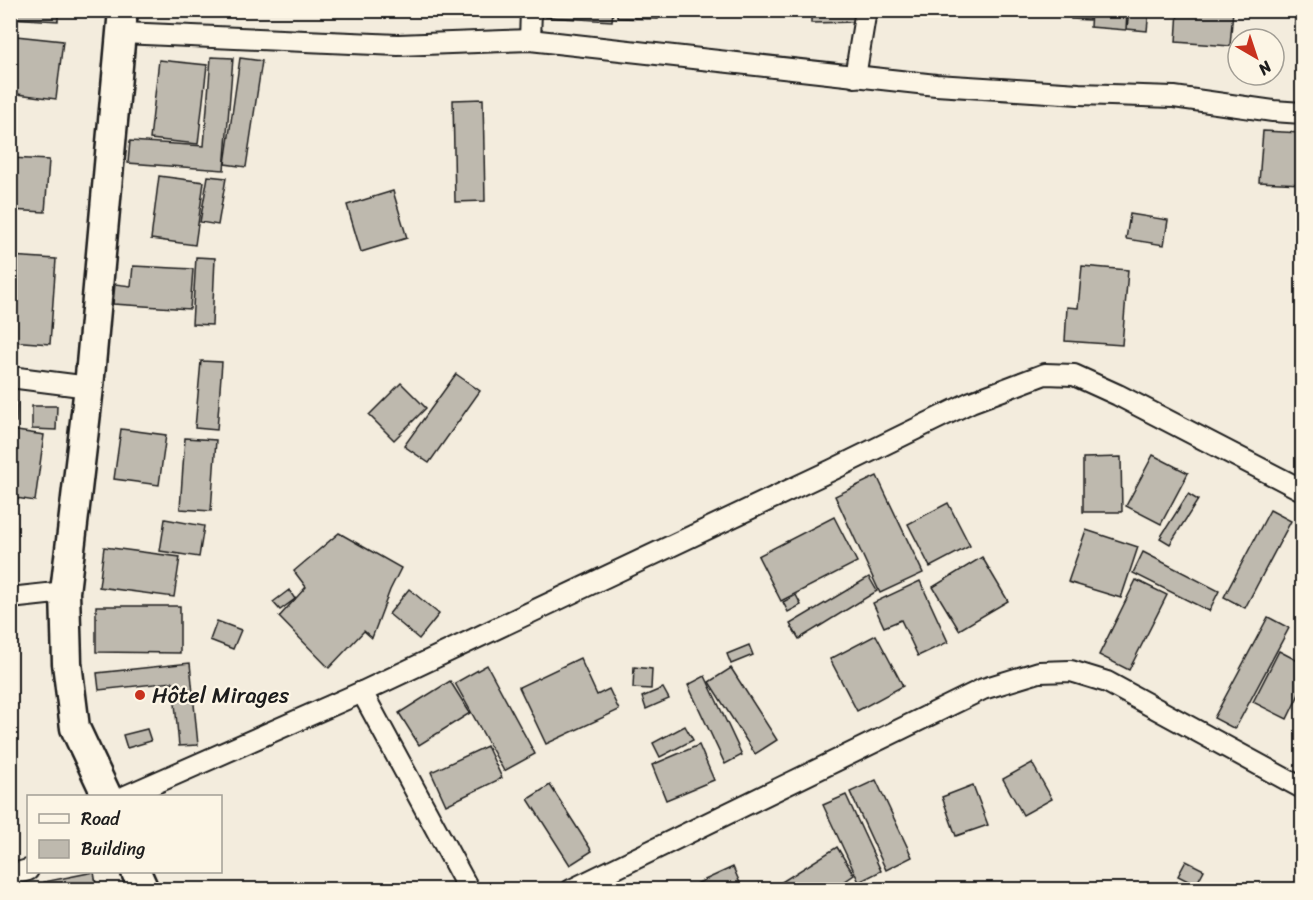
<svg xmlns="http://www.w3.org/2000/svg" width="1313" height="900" viewBox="0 0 1313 900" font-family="Sriracha,sans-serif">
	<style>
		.building { fill: #beb9ae; stroke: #1c1c1c; stroke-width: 1.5 }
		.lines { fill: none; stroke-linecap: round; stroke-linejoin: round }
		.street-casing { stroke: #1c1c1c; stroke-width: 24 }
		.secondary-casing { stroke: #1c1c1c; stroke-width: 33 }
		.street { stroke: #fcf5e5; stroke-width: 20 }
		.secondary { stroke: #fcf5e5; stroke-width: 28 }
		.poi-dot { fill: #c8321e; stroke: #fcf5e5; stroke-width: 2 }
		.labels { text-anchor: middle; stroke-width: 4.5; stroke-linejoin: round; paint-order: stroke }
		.poi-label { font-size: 22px; fill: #1c1c1c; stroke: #fcf5e5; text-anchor: start }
	</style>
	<rect width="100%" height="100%" fill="#f3ecdd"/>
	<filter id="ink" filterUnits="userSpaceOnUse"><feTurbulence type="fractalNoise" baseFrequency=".0167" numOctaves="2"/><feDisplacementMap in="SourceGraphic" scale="12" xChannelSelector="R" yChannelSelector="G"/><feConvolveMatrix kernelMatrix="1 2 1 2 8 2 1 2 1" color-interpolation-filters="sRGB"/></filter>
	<g filter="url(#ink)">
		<!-- building -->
		<g class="building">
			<path d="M10 10H58V21L10 18Z"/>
			<path d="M547 10H613L612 21 546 17Z"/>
			<path d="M617 10H658V19L617 18Z"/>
			<path d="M811 10H856L857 22 811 23Z"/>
			<path d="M1072 10H1090L1089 20 1071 19Z"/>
			<path d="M1091 10H1127L1126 30 1090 27Z"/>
			<path d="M1129 10H1149L1147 31 1127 29Z"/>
			<path d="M1178 10H1233L1230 46 1176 42Z"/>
			<path d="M1302 18V64L1295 19Z"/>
			<path d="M16 36 63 41 56 99 10 93Z"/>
			<path d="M211 57 233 58 224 170 128 163 130 141 204 146Z"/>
			<path d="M240 58 262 61 246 167 225 164Z"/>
			<path d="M159 60 207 65 198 144 150 139Z"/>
			<path d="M483 99 485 201 455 202 453 100Z"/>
			<path d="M1263 131 1302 133V184L1259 182Z"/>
			<path d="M10 158 49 160 45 212 10 210Z"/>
			<path d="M159 176 204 182 195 245 151 239Z"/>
			<path d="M208 176 226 178 218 225 200 222Z"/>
			<path d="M393 191 407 238 361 252 347 205Z"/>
			<path d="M1130 214 1168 220 1164 245 1126 239Z"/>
			<path d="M10 256 56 259 50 344 10 341Z"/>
			<path d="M196 257 215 258 212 325 192 324Z"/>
			<path d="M133 266 193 269 190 309 113 304 115 284 131 286Z"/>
			<path d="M1082 266 1128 270 1122 345 1065 341 1067 307 1078 308Z"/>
			<path d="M201 361 222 362 217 430 195 428Z"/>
			<path d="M456 374 480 391 429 463 404 446Z"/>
			<path d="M401 383 426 408 394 440 369 415Z"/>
			<path d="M10 402H17L16 422H10Z"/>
			<path d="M32 406H57L56 430 32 429Z"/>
			<path d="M121 429 166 435 159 485 114 479Z"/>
			<path d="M10 430 44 435 35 501 10 497Z"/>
			<path d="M185 438 216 440 211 511 180 509Z"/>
			<path d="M1153 455 1188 473 1161 524 1126 506Z"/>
			<path d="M1121 457 1122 512H1083V458Z"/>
			<path d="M877 476 923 573 880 593 835 496Z"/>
			<path d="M1188 494 1198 500 1170 544 1160 538Z"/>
			<path d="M948 503 970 546 930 567 908 524Z"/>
			<path d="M1270 510 1291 521 1245 608 1224 597Z"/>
			<path d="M834 517 857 562 781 601 758 556Z"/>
			<path d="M165 519 204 526 199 557 160 551Z"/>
			<path d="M1086 530 1138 547 1121 598 1068 582Z"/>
			<path d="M339 533 401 568 390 590 372 638 364 631 329 668 279 617 306 587 294 571Z"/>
			<path d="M104 547 180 557 174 597 99 587Z"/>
			<path d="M1143 552 1219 591 1209 611 1133 573Z"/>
			<path d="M982 557 1008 601 959 630 933 587Z"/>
			<path d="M869 577 877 591 799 639 790 624Z"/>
			<path d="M1136 580 1167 595 1129 670 1099 655Z"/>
			<path d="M920 581 948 642 918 656 901 620 884 627 873 603Z"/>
			<path d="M409 589 439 614 419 639 389 614Z"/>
			<path d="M289 590 295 599 280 610 273 602Z"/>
			<path d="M796 595 801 605 788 612 783 602Z"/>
			<path d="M96 606H180V653L96 652Z"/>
			<path d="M1268 617 1289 628 1235 729 1214 718Z"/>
			<path d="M217 621 241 630 233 649 210 640Z"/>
			<path d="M876 635 903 686 857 711 830 659Z"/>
			<path d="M749 645 753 655 731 664 727 654Z"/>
			<path d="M1279 651 1302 663V688L1287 719 1253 702Z"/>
			<path d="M580 658 597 695 609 689 619 710 546 744 519 687Z"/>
			<path d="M190 663 198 745 179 746 173 682 99 690 97 673Z"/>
			<path d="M487 665 535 754 504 771 455 683Z"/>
			<path d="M634 667 652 669 651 689 633 688Z"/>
			<path d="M731 668 777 740 755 754 709 682Z"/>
			<path d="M705 676 742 755 725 764 688 685Z"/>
			<path d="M450 681 470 713 419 745 399 713Z"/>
			<path d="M663 688 669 699 646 709 642 697Z"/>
			<path d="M685 726 693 740 660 757 653 743Z"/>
			<path d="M147 729 151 741 127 748 123 735Z"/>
			<path d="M699 745 714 780 666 800 652 765Z"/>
			<path d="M487 746 502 778 446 805 431 772Z"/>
			<path d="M1032 763 1052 799 1023 815 1003 779Z"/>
			<path d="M876 780 912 857 886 870 850 792Z"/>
			<path d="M550 785 592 851 570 865 528 799Z"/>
			<path d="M973 785 988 825 956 836 942 797Z"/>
			<path d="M846 795 881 871 859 882 823 805Z"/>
			<path d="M837 847 854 875 832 890H769Z"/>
			<path d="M1186 861 1204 870 1196 885 1178 876Z"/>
			<path d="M733 867 743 890H683Z"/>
			<path d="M94 872 97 890H46L44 882Z"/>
			<path d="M1225 882 1242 890H1222Z"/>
		</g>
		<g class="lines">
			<defs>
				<g id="street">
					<path d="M122 33 398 45 530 40 936 85 1079 94 1174 97 1273 111 1302 113"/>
					<path d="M530 40 531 10"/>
					<path d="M855 77 866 10"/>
					<path d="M10 377 89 387"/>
					<path d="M10 598 65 592"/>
					<path d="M362 692 469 890"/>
					<path d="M126 796 362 692 832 470 971 402 1045 374 1074 375 1118 395 1302 490"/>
					<path d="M10 875 28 870"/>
					<path d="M571 890 983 689 1039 672 1071 671 1107 682 1302 788"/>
				</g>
				<g id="secondary">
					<path d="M107 796 75 728 67 663 65 592 89 387 123 10"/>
					<path d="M136 872 144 890"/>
				</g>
			</defs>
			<!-- street casing -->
			<use href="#street" class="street-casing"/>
			<!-- secondary casing -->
			<use href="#secondary" class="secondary-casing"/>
			<!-- street -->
			<use href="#street" class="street"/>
			<!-- secondary -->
			<use href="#secondary" class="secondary"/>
		</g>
	</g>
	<!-- markers -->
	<circle class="poi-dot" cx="140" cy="695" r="6"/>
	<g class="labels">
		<!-- poi labels -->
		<g class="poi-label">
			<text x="152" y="703">Hôtel Mirages</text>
		</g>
	</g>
	<!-- margin -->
	<rect width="1313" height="900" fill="none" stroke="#fcf5e5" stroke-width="36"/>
	<rect x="18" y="18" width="1277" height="864" fill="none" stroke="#1c1c1c" stroke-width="2" filter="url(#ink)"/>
	<!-- legend -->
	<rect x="27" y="795" width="195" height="78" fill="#fcf5e5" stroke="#a29e95" stroke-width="1.5"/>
	<rect x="39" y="814" width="30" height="9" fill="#fcf5e5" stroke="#a29e95" stroke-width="1.5"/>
	<text x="81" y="825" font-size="18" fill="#1c1c1c">Road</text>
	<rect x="39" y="840" width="30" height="18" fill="#beb9ae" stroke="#a29e95" stroke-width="1.5"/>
	<text x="81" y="855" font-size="18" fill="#1c1c1c">Building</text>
	<!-- north arrow -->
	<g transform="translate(1256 57) rotate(141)"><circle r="28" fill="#fcf5e5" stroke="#a29e95" stroke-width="1.5"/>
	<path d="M0-4.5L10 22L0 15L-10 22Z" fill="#c8321e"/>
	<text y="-9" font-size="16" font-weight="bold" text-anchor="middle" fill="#1c1c1c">N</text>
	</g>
</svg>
